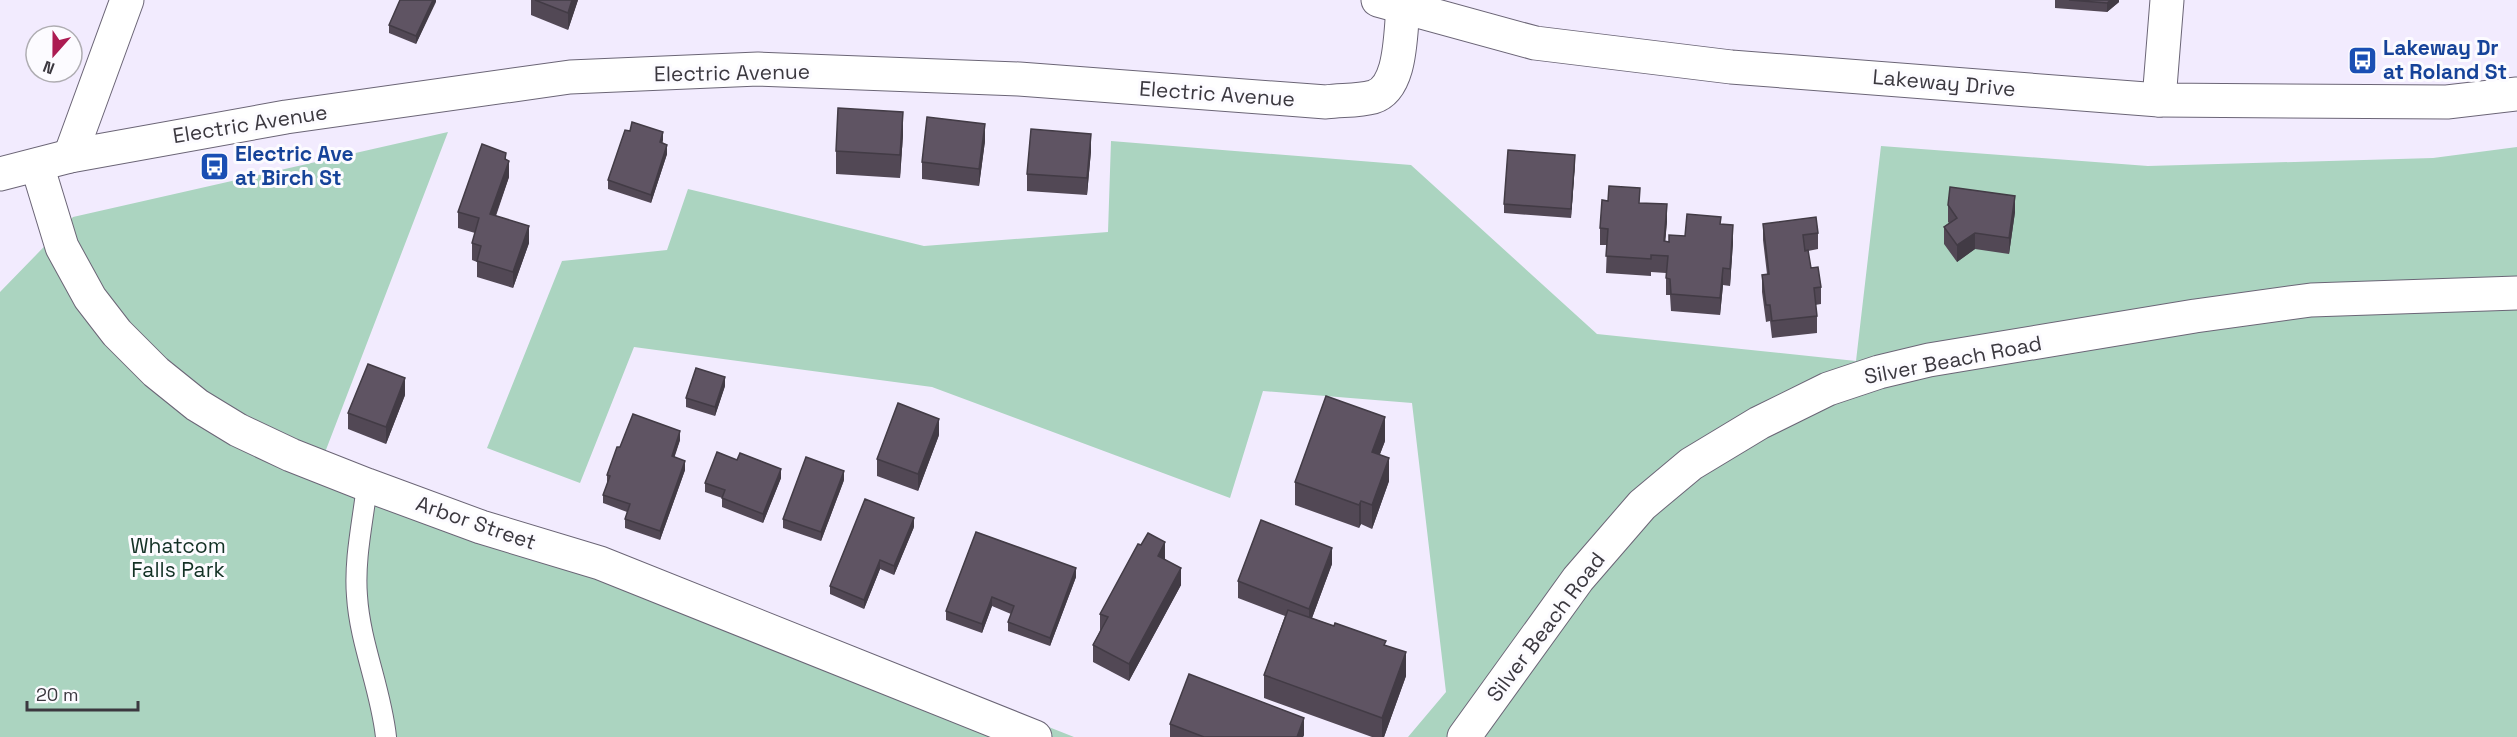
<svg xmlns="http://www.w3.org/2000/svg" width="2517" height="737" viewBox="0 0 2517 737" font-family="'Space Grotesk',sans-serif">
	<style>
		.green { fill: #abd4c0 }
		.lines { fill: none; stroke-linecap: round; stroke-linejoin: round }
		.service-casing { stroke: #6b6576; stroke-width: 22 }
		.minor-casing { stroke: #6b6576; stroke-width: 35 }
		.secondary-casing { stroke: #6b6576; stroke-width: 35 }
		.service { stroke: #fff; stroke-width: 20 }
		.minor { stroke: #fff; stroke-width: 33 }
		.secondary { stroke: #fff; stroke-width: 33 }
		.wall { fill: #524855 }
		.shaded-wall { fill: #423b45 }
		.building { fill: #5f5463; stroke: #423b45; stroke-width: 1.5 }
		.labels { text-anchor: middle; stroke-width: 6; stroke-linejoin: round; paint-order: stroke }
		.transit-label { font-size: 21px; font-weight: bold; fill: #164399; stroke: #fcfbff; text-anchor: start }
		.street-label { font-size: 21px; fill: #3b383f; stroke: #fcfbff }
		.park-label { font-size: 21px; fill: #133125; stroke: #fcfbff }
	</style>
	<rect width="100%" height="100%" fill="#f2ebfe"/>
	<!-- green -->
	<g class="green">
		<path d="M448 132 324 455 498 517 597 548 1074 737H0V292L73 217Z"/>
		<path d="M1111 141 1411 165 1597 334 1856 361 1881 146 2148 166 2433 158 2517 147V737H1408L1446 692 1412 403 1263 391 1230 498 932 387 634 347 580 483 487 448 562 261 667 250 688 189 924 246 1108 232Z"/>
	</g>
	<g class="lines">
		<defs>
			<path id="service" d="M367 485C363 521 354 559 357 596 360 644 381 689 386 737"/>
			<g id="minor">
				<path d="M2159 100 2167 0"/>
				<path d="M70 156 127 0"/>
				<path d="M37 165 62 247 90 298 117 333 156 372 197 405 238 430 291 455 367 485 481 527 600 563 1035 737"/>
				<path d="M1464 737 1578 579 1642 505 1691 464 1759 423 1828 389 1879 372 1929 360 2195 316 2311 300 2517 293"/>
			</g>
			<g id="secondary">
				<path d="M1378 0 1535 43 1731 67 2159 100 2447 102 2517 94"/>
				<path d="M0 174 70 156 286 117 570 77 758 69 1019 79 1326 102C1341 100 1358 101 1373 97 1402 88 1400 34 1403 9"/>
			</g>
		</defs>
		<!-- service casing -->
		<use href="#service" class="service-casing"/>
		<!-- minor casing -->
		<use href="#minor" class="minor-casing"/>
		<!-- secondary casing -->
		<use href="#secondary" class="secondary-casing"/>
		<!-- service -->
		<use href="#service" class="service"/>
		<!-- minor -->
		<use href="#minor" class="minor"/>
		<!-- secondary -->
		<use href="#secondary" class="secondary"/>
	</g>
	<!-- wall -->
	<g class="wall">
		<path d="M436 0 416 44 389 33V25Z"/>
		<path d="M531 0H578L568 30 531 15Z"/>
		<path d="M2055 0H2119V2L2107 12 2055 8Z"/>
		<path d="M903 135 900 178 836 174V151Z"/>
		<path d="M663 140 662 143 667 154 651 203 608 189V180Z"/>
		<path d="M985 141 979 186 922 179V162Z"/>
		<path d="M1091 151 1087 195 1027 191V174Z"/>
		<path d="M506 160 509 177 496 216 529 243 513 288 477 277V262L472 260V243L475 233 458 228V212Z"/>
		<path d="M1575 163 1571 218 1504 213V204Z"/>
		<path d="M1608 201 1640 203 1667 221 1665 241 1669 242 1721 224 1733 242 1730 286 1723 285 1720 315 1671 311 1670 295H1666V273L1651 272V276L1606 273 1607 245H1600V228Z"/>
		<path d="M1948 205 2015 212 2009 254 1975 249 1957 262 1944 244V227L1949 223 1948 222Z"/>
		<path d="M1763 224 1818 233V249L1808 251 1811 268 1821 287V304L1815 305 1817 316V333L1772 338 1770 321 1766 322 1762 292V275L1767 274 1763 240Z"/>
		<path d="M725 386 715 416 686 407V398Z"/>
		<path d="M405 395 386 444 348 429V413Z"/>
		<path d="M939 435 918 491 877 476V459Z"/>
		<path d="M680 440 674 457 685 470 660 540 625 528V519L627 512 603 503V495L607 484V475L620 447Z"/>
		<path d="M1385 441 1380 454 1389 481 1372 529 1361 524 1359 528 1295 505V482Z"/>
		<path d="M781 478 763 523 722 507V498L705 492V483Z"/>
		<path d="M844 480 821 541 783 528V519Z"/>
		<path d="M914 527 894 575 880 569 864 609 830 594V586Z"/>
		<path d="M976 532 1076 577 1050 646 1008 631V622L1011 614 992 606 982 633 946 620V611Z"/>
		<path d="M1165 559 1181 585 1129 681 1093 662V645L1100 631V614Z"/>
		<path d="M1332 564 1312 618 1386 645 1406 676 1384 737H1372L1264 698V675L1285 616 1238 598V581Z"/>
		<path d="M1170 724 1304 735 1303 737H1170Z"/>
	</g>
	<!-- shaded-wall -->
	<g class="shaded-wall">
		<path d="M433 0H436V2L416 44V36Z"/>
		<path d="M572 0H578L568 30V13Z"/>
		<path d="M2111 0H2119V2L2107 12V3Z"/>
		<path d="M903 112V135L900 178V155Z"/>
		<path d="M985 124V141L979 186V169Z"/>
		<path d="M663 132V140L660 151V142Z"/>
		<path d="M1091 134V151L1087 195V178Z"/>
		<path d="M667 145V154L651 203V195Z"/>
		<path d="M506 153V168L509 161V177L490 231V214Z"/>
		<path d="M1575 155V163L1571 218V209Z"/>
		<path d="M2015 196V212L2009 254V238Z"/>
		<path d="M1667 204V221L1664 257V241Z"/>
		<path d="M1733 225V242L1730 286V269Z"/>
		<path d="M529 226V243L513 288V272Z"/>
		<path d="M1975 233V249L1957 262V245Z"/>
		<path d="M1723 268V285L1720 315V298Z"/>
		<path d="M725 377V386L715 416V407Z"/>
		<path d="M405 378V395L386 444V427Z"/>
		<path d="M1385 417V441L1372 475V452Z"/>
		<path d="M939 419V435L918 491V474Z"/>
		<path d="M680 431V440L672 465V456Z"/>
		<path d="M1389 458V481L1372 529V505Z"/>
		<path d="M685 461V470L660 540V531Z"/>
		<path d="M781 469V478L763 523V514Z"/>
		<path d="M844 471V480L821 541V532Z"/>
		<path d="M1361 501V524L1359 528V505Z"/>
		<path d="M914 518V527L894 575V566Z"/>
		<path d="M1165 542V559L1158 572V556Z"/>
		<path d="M1332 548V564L1309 626V609Z"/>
		<path d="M880 560V569L864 609V600Z"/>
		<path d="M1076 568V577L1050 646V638Z"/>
		<path d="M1181 568V585L1129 681V664Z"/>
		<path d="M992 597V606L982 633V624Z"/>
		<path d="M1406 652V676L1384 737H1382V718Z"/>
		<path d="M1304 718V735L1303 737H1297Z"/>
	</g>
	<!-- building -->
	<g class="building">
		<path d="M400 0H433L416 36 389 25Z"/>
		<path d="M535 0H572L568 13Z"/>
		<path d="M2069 0H2111L2107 3Z"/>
		<path d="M838 108 903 112 900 155 836 151Z"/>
		<path d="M927 117 985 124 979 169 922 162Z"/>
		<path d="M632 122 663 132 660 142 667 145 651 195 608 180 625 130 630 131Z"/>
		<path d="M1031 129 1091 134 1087 178 1027 174Z"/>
		<path d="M482 144 506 153 505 159 509 161 490 214 529 226 513 272 477 261 481 246 472 243 479 218 458 212Z"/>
		<path d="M1508 150 1575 155 1571 209 1504 204Z"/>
		<path d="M1609 186 1640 188 1639 203 1667 204 1664 241 1669 242V235L1685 236 1687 214 1721 217 1720 224 1733 225 1730 269 1723 268 1720 298 1671 294 1670 279 1666 278 1668 256 1651 255V259L1606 256 1608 229 1600 228 1602 200 1608 201Z"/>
		<path d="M1950 187 2015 196 2009 238 1975 233 1957 245 1944 227 1957 218 1948 205Z"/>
		<path d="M1816 217 1818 233 1803 235 1805 251 1808 250 1811 268 1818 267 1821 287 1814 288 1817 316 1772 321 1770 305H1766L1762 275 1769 274 1763 224Z"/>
		<path d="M368 364 405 378 386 427 348 413Z"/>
		<path d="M696 368 725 377 715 407 686 398Z"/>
		<path d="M1326 396 1385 417 1372 452 1389 458 1372 505 1361 501 1359 505 1295 482Z"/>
		<path d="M898 403 939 419 918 474 877 459Z"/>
		<path d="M633 414 680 431 672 456 685 461 660 531 625 519 630 504 603 495 610 476 607 475 617 447H620Z"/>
		<path d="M717 452 737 460 740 453 781 469 763 514 722 498 725 490 705 483Z"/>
		<path d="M806 457 844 471 821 532 783 519Z"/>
		<path d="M865 499 914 518 894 566 880 560 864 600 830 586Z"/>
		<path d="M1261 520 1332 548 1309 609 1238 581Z"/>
		<path d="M976 532 1076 568 1050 638 1008 622 1014 606 992 597 982 624 946 611Z"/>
		<path d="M1148 533 1165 542 1158 556 1181 568 1129 664 1093 645 1108 617 1100 614 1138 544 1141 545Z"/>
		<path d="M1288 610 1334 626 1335 623 1386 641 1384 645 1406 652 1382 718 1264 675Z"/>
		<path d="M1189 674 1304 718 1297 737H1204L1170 724Z"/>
	</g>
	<!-- icons -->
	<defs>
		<symbol id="bus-square" viewBox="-11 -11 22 22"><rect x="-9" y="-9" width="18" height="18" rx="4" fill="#1a4fb4" stroke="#fcfbff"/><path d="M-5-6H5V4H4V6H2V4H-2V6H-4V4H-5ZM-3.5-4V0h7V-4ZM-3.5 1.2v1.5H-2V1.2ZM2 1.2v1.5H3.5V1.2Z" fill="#fff"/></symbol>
	</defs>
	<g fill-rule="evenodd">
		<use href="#bus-square" x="2346" y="44" width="33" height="33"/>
		<use href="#bus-square" x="198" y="150" width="33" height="33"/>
	</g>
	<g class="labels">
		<!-- transit labels -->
		<g class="transit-label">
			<text x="2383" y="55">Lakeway Dr<tspan x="2383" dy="24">at Roland St</tspan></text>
			<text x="235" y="161">Electric Ave<tspan x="235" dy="24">at Birch St</tspan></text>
		</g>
		<!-- street labels -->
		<g class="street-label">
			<text transform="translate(732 73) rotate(-1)" y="7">Electric Avenue</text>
			<text transform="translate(1944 83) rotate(5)" y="7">Lakeway Drive</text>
			<text transform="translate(1217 94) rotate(4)" y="7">Electric Avenue</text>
			<text transform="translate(250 124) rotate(-9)" y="7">Electric Avenue</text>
			<text transform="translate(1953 360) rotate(-11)" y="7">Silver Beach Road</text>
			<text transform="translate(476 523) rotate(19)" y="7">Arbor Street</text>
			<text transform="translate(1546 627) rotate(-53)" y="7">Silver Beach Road</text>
		</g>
		<!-- park labels -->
		<g class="park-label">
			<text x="178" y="553">Whatcom<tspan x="178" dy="24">Falls Park</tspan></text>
		</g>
	</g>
	<!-- north arrow -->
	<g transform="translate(54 54) rotate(201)"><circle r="28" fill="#fcfbff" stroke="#afadb2" stroke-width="1.5"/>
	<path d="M0-4.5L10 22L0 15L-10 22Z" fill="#ac1b52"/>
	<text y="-9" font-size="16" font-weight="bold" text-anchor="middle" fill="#3b383f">N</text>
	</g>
	<!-- scale -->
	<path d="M27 701v9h111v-9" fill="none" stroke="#3b383f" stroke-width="3"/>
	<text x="36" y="701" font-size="18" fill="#3b383f" stroke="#fcfbff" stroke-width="4.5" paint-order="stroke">20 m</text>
</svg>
